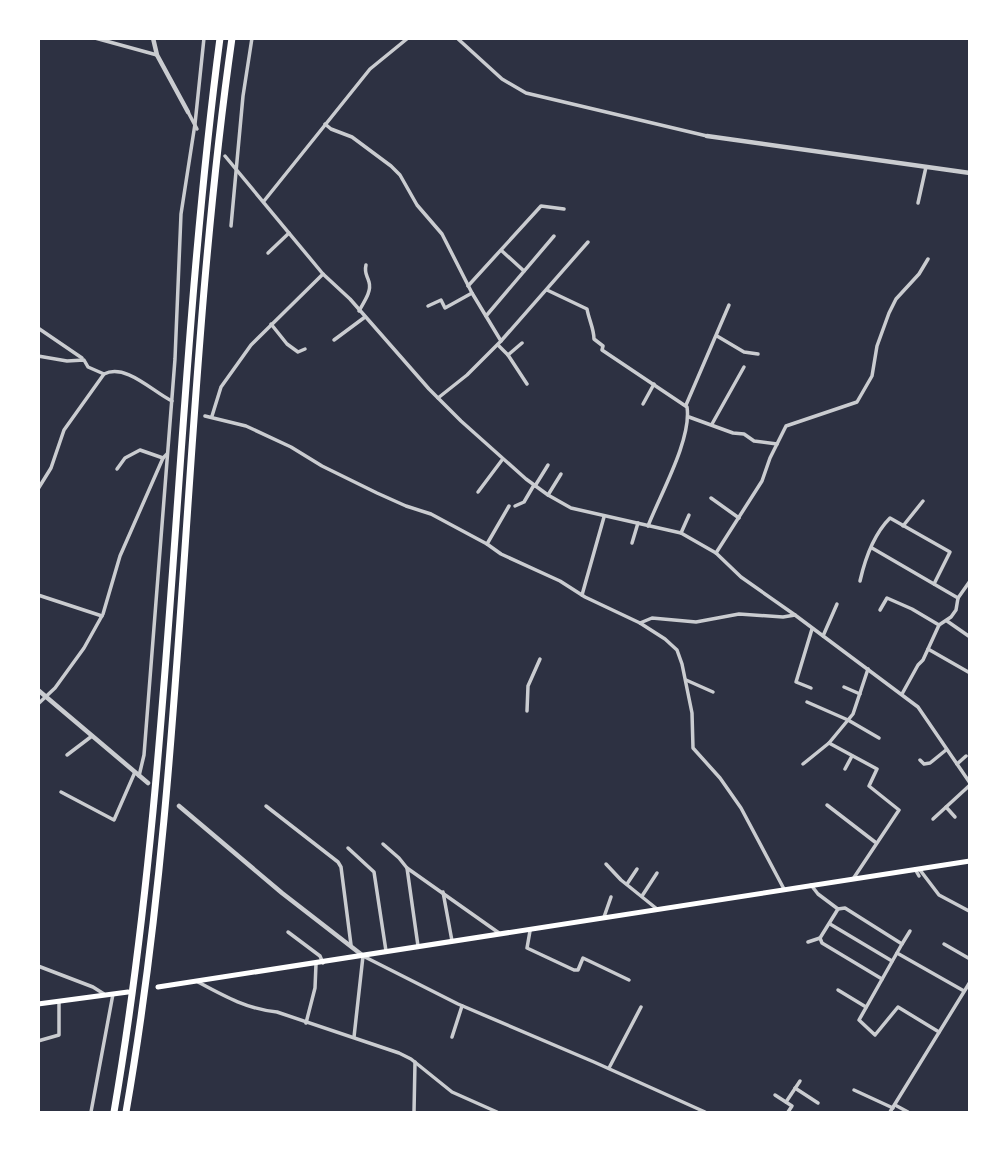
<svg xmlns="http://www.w3.org/2000/svg" width="1008" height="1151" viewBox="0 0 1008 1151" font-family="Montserrat,sans-serif">
	<style>
		.lines { fill: none; stroke-linecap: round; stroke-linejoin: round }
		.minor { stroke: #caccd0; stroke-width: 3.5 }
		.tertiary { stroke: #caccd0; stroke-width: 4.5 }
		.secondary { stroke: #fff; stroke-width: 5 }
		.motorway { stroke: #fff; stroke-width: 7 }
	</style>
	<rect width="100%" height="100%" fill="#2d3142"/>
	<g class="lines">
		<!-- minor -->
		<g class="minor">
			<path d="M95 38 157 55"/>
			<path d="M457 38 502 79 526 93 707 136"/>
			<path d="M188 112 197 129"/>
			<path d="M325 124 331 129 352 137 391 166 400 175 417 205 442 234 472 293 501 341 467 375 438 398"/>
			<path d="M225 156 323 274 350 299 429 389 461 421 526 479 548 495 571 508 681 533 716 553 741 577 795 615 918 707 970 783"/>
			<path d="M264 201 370 69 408 38"/>
			<path d="M918 203 926 167"/>
			<path d="M231 226 243 96 252 38"/>
			<path d="M502 251 524 271"/>
			<path d="M268 253 289 233"/>
			<path d="M468 286 541 206 564 209"/>
			<path d="M547 290 587 309C589 320 594 329 594 339L603 346 602 350 687 407C692 439 660 495 648 526"/>
			<path d="M428 306 441 300 445 308 472 293"/>
			<path d="M359 311C363 303 372 292 369 282 367 275 364 273 366 265"/>
			<path d="M486 316 554 236"/>
			<path d="M271 324 287 344 298 352 305 349"/>
			<path d="M38 328 82 358"/>
			<path d="M717 336 744 352 758 354"/>
			<path d="M334 340 365 317"/>
			<path d="M501 341 588 242"/>
			<path d="M498 345 508 355 527 384"/>
			<path d="M508 355 522 343"/>
			<path d="M38 356 67 361 84 360 88 367 104 374"/>
			<path d="M643 404 654 384"/>
			<path d="M686 405 729 305"/>
			<path d="M205 416 246 426 291 447 322 466 377 493 406 506 431 514 487 544 501 554 560 581 585 597 640 623 665 639 677 650 682 664 692 713 693 748 720 778 741 808 784 889"/>
			<path d="M212 416 221 387 251 345 323 274"/>
			<path d="M689 417 733 433 744 434 754 441 777 444"/>
			<path d="M712 424 744 367"/>
			<path d="M117 469 125 458 140 450 163 458"/>
			<path d="M535 486 548 465"/>
			<path d="M38 489 51 468 64 430 104 374C126 363 153 392 172 401"/>
			<path d="M478 492 502 460"/>
			<path d="M548 495 561 474"/>
			<path d="M711 498 739 518"/>
			<path d="M515 506 524 502 534 485"/>
			<path d="M903 526 923 501"/>
			<path d="M681 533 689 515"/>
			<path d="M632 543 638 523"/>
			<path d="M487 544 509 506"/>
			<path d="M872 548 958 598"/>
			<path d="M716 553 762 481 770 458 786 426 857 402 872 376 877 346 889 313 896 299 919 274 928 259"/>
			<path d="M860 581C865 559 874 534 890 518L950 552 934 584"/>
			<path d="M38 595 102 616"/>
			<path d="M582 595 604 517"/>
			<path d="M880 610 887 598 912 609 939 625"/>
			<path d="M947 621 970 637"/>
			<path d="M640 623 652 618 696 622 739 614 783 617 795 615"/>
			<path d="M823 636 837 604"/>
			<path d="M928 649 970 673"/>
			<path d="M686 680 713 692"/>
			<path d="M844 687 860 694"/>
			<path d="M811 688 796 682 812 629"/>
			<path d="M902 694 918 665 923 660 939 625 951 617 956 610 958 598 970 581"/>
			<path d="M807 702 848 720 879 738"/>
			<path d="M38 704 55 688 84 648 103 614 120 556 163 458 167 454"/>
			<path d="M527 711 528 686 540 659"/>
			<path d="M829 743 877 769 869 786 899 810 853 879"/>
			<path d="M67 755 92 736"/>
			<path d="M920 760 924 764 930 763 946 750"/>
			<path d="M803 764 829 743 853 714 868 669"/>
			<path d="M957 764 966 756"/>
			<path d="M845 769 852 756"/>
			<path d="M139 776 144 755 175 359 181 214 195 124 204 38"/>
			<path d="M61 792 114 820 135 772"/>
			<path d="M827 805 875 842"/>
			<path d="M266 806 338 862 341 867 351 945"/>
			<path d="M946 807 955 817"/>
			<path d="M933 819 970 785"/>
			<path d="M383 844 399 858 407 868 418 946"/>
			<path d="M348 848 374 872 386 951"/>
			<path d="M606 864 621 880 657 909"/>
			<path d="M407 868 499 933"/>
			<path d="M915 869 919 876"/>
			<path d="M920 870 939 895 969 911"/>
			<path d="M627 884 637 869"/>
			<path d="M811 885 818 894 838 909 845 908 902 944 859 1020 875 1035 898 1007 939 1032"/>
			<path d="M443 892 452 941"/>
			<path d="M642 896 657 873"/>
			<path d="M838 909 820 938 822 943 882 979"/>
			<path d="M604 917 611 897"/>
			<path d="M830 924 892 961"/>
			<path d="M530 931 527 948 574 970H578L583 958 629 980"/>
			<path d="M288 932 320 956 323 963"/>
			<path d="M808 942 820 938"/>
			<path d="M902 944 910 931"/>
			<path d="M944 944 970 959"/>
			<path d="M897 953 964 991"/>
			<path d="M38 966 93 987 104 994"/>
			<path d="M198 982C224 996 247 1009 277 1012L399 1053 411 1059 452 1092 497 1112"/>
			<path d="M838 990 866 1007"/>
			<path d="M306 1023 315 988 316 964"/>
			<path d="M354 1037 363 956 458 1004 594 1062 705 1112"/>
			<path d="M452 1037 462 1006"/>
			<path d="M38 1041 59 1035V1001"/>
			<path d="M609 1068 641 1007"/>
			<path d="M795 1088 818 1103"/>
			<path d="M854 1090 893 1108"/>
			<path d="M775 1095 792 1106 788 1112"/>
			<path d="M786 1102 800 1081"/>
			<path d="M895 1105 908 1112"/>
			<path d="M91 1112 113 994"/>
			<path d="M414 1112 415 1062"/>
			<path d="M890 1112 970 982"/>
		</g>
		<!-- tertiary -->
		<g class="tertiary">
			<path d="M153 38 157 55 188 112"/>
			<path d="M707 136 970 173"/>
			<path d="M38 690 148 783"/>
			<path d="M179 806 282 893 362 955"/>
		</g>
		<!-- secondary -->
		<g class="secondary">
			<path d="M158 987 970 861"/>
			<path d="M38 1004 128 992"/>
		</g>
		<!-- motorway -->
		<g class="motorway">
			<path d="M114 1112C175 757 173 395 220 38"/>
			<path d="M126 1112C188 757 181 395 232 38"/>
		</g>
	</g>
	<!-- border -->
	<rect width="1008" height="1151" fill="none" stroke="#ffffff" stroke-width="80"/>
</svg>
